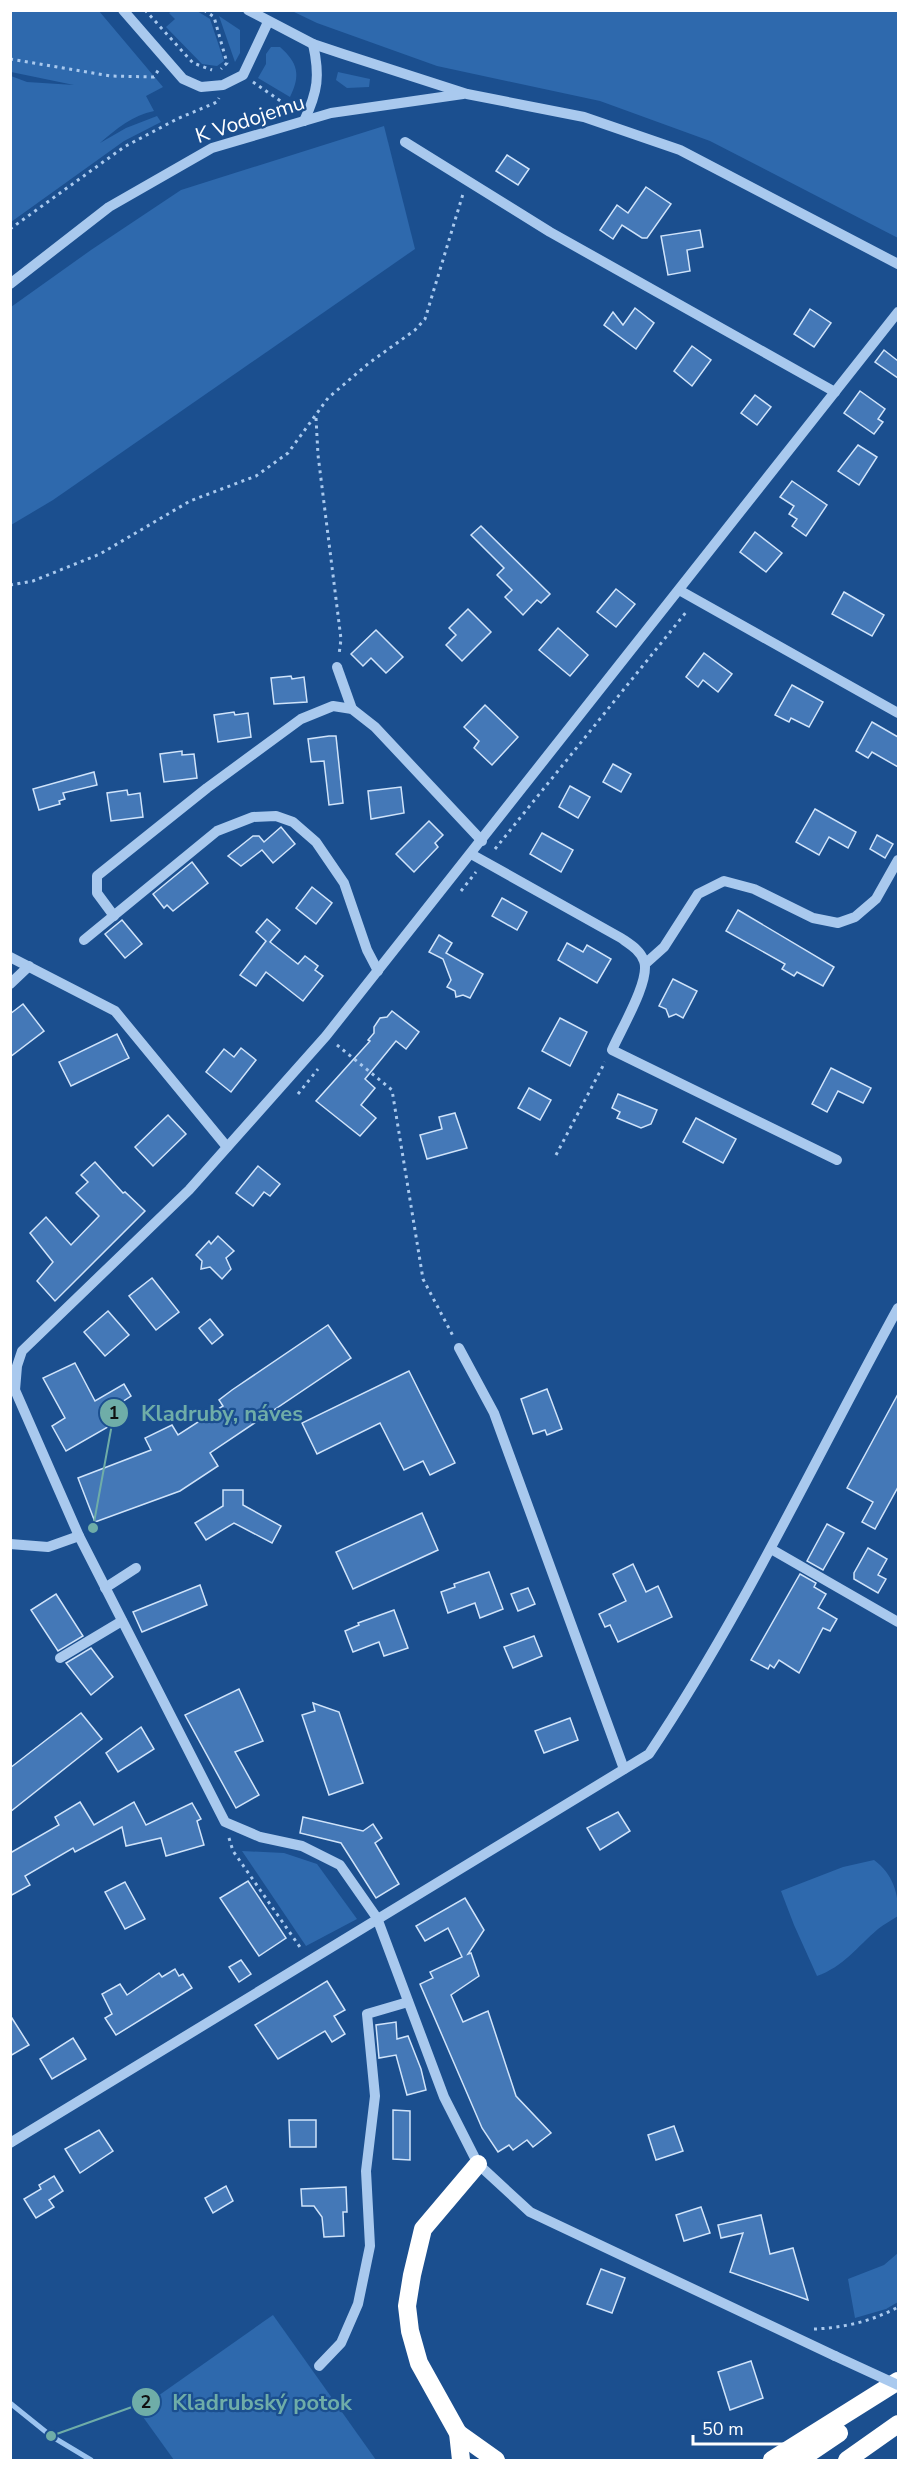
<svg xmlns="http://www.w3.org/2000/svg" width="909" height="2471" viewBox="0 0 909 2471" font-family="'Nunito Sans',sans-serif">
	<style>
		.green { fill: #2e69ad }
		.lines { fill: none; stroke-linecap: round; stroke-linejoin: round }
		.stream { stroke: #9cc4f0; stroke-width: 5 }
		.building { fill: #4478b7; stroke: #cfe3fa; stroke-width: 1.5 }
		.path { stroke: #a9c9ee; stroke-width: 3; stroke-dasharray: 3 4.5; stroke-linecap: butt }
		.minor { stroke: #a9c9ee; stroke-width: 10 }
		.highway { stroke: #fff; stroke-width: 18 }
		.minor-bridge { stroke: #a9c9ee; stroke-width: 10 }
		.labels { text-anchor: middle; stroke-width: 4.5; stroke-linejoin: round; paint-order: stroke }
		.street-label { font-size: 21px; fill: #fff; stroke: #1b4f8f }
		.leader { fill: none; stroke: #6fada8; stroke-width: 2 }
		.callout-dot { fill: #6fada8; stroke: #1b4f8f; stroke-width: 2 }
		.mark-label { font-size: 18px; text-anchor: middle; font-weight: bold; fill: #111 }
		.callout-label { font-size: 22px; text-anchor: middle; font-weight: bold; fill: #6fada8; stroke: #1b4f8f; stroke-width: 4.5; stroke-linejoin: round; paint-order: stroke }
	</style>
	<rect width="100%" height="100%" fill="#1b4f8f"/>
	<!-- green -->
	<g class="green">
		<path d="M11 10 99 11 163 87 146 96 154 111C133 115 116 129 100 143L126 128 157 116 161 122 124 141 11 222V76L27 82 74 85 11 72Z"/>
		<path d="M172 11H197L210 19 224 61 217 66 202 64 166 27 175 19 169 13Z"/>
		<path d="M292 11H898V238L710 141 600 101 437 66 317 23Z"/>
		<path d="M219 16 240 30V53L235 62Z"/>
		<path d="M271 47H280C298 63 301 75 290 97L258 78 266 64V54Z"/>
		<path d="M338 72 370 79 369 87 347 88 336 80Z"/>
		<path d="M384 126 415 249 53 500 11 525V307L91 250 181 190Z"/>
		<path d="M242 1851 284 1853 317 1864 357 1919 306 1946Z"/>
		<path d="M874 1860C893 1874 899 1894 898 1916 892 1920 884 1924 878 1929 857 1947 843 1967 817 1976L794 1925 781 1891 843 1867Z"/>
		<path d="M898 2253V2302L886 2309 855 2318 848 2279 884 2265Z"/>
		<path d="M273 2315 376 2460H174L138 2410Z"/>
	</g>
	<g class="lines">
		<!-- stream -->
		<path class="stream" d="M10 2403 51 2436 91 2460"/>
	</g>
	<!-- building -->
	<g class="building">
		<path d="M507 155 529 169 518 185 496 171Z"/>
		<path d="M646 187 671 204 647 238H642L622 225 613 239 600 230 617 205 628 213Z"/>
		<path d="M700 230 703 247 687 250 690 271 668 275 661 236Z"/>
		<path d="M635 308 654 323 636 349 604 325 613 312 623 325Z"/>
		<path d="M810 309 831 323 814 347 794 334Z"/>
		<path d="M692 346 711 360 692 386 674 371Z"/>
		<path d="M884 350 898 361V378L875 362Z"/>
		<path d="M860 391 885 409 878 419 883 422 874 434 844 413Z"/>
		<path d="M755 395 771 407 757 425 741 413Z"/>
		<path d="M858 445 877 457 859 485 838 471Z"/>
		<path d="M792 481 827 505 806 536 792 526 797 519 789 514 794 506 780 497Z"/>
		<path d="M481 526 550 594 541 603 537 600 523 615 505 597 512 590 497 575 504 568 471 535Z"/>
		<path d="M755 532 782 553 766 572 740 552Z"/>
		<path d="M616 589 635 604 616 627 597 612Z"/>
		<path d="M844 592 884 615 872 636 832 614Z"/>
		<path d="M468 609 491 632 462 661 446 645 456 635 449 628Z"/>
		<path d="M558 628 588 655 570 676 539 650Z"/>
		<path d="M376 630 403 657 386 673 371 658 363 666 351 654Z"/>
		<path d="M704 653 732 674 718 692 703 680 698 687 686 677Z"/>
		<path d="M291 676 292 679 304 677 307 702 274 704 271 678Z"/>
		<path d="M792 685 823 702 809 727 791 718 789 722 775 715Z"/>
		<path d="M485 705 518 737 492 765 474 748 479 741 464 727Z"/>
		<path d="M234 712 235 715 248 713 251 737 218 742 214 715Z"/>
		<path d="M872 722 898 737V767L872 752 868 758 856 751Z"/>
		<path d="M329 736H336L343 803 329 805 324 761 311 762 308 739Z"/>
		<path d="M182 751V755L194 754 197 778 164 782 160 754Z"/>
		<path d="M613 764 631 774 621 792 603 782Z"/>
		<path d="M94 772 97 785 63 793 65 799 59 801 60 804 39 810 33 789Z"/>
		<path d="M570 786 590 797 578 818 559 807Z"/>
		<path d="M401 787 404 813 371 819 368 791Z"/>
		<path d="M127 790 128 795 140 793 143 817 111 821 107 793Z"/>
		<path d="M815 809 856 832 848 848 829 837 819 855 796 842Z"/>
		<path d="M429 821 443 835 435 843 438 847 414 872 396 854Z"/>
		<path d="M281 827 295 844 273 863 262 850 241 866 228 856 253 836H259L264 842Z"/>
		<path d="M542 833 573 850 561 872 530 854Z"/>
		<path d="M877 835 893 844 885 858 870 849Z"/>
		<path d="M192 862 208 883 173 911 167 905 164 908 153 894Z"/>
		<path d="M312 887 332 903 316 924 296 908Z"/>
		<path d="M502 898 527 912 517 930 492 916Z"/>
		<path d="M738 910 834 967 823 986 797 972 794 976 782 969 785 964 726 931Z"/>
		<path d="M267 919 280 930 270 942 298 964 305 956 318 966 315 970 323 976 303 1001 266 972 256 986 240 975 266 941 256 932Z"/>
		<path d="M122 920 142 944 125 958 105 934Z"/>
		<path d="M439 935 452 943 446 953 483 974 470 998 463 995 456 997 455 991 447 987 451 980 443 959 429 952Z"/>
		<path d="M567 943 583 952 587 945 611 959 597 983 558 960Z"/>
		<path d="M673 979 697 991 683 1018 676 1014 669 1017 666 1009 659 1006Z"/>
		<path d="M23 1004 44 1031 10 1057V1014Z"/>
		<path d="M392 1011 419 1032 406 1049 396 1041 365 1079 375 1088 361 1105 376 1118 360 1136 316 1101 370 1041 368 1040 374 1033V1027L380 1018 387 1017Z"/>
		<path d="M560 1018 587 1032 570 1066 542 1051Z"/>
		<path d="M117 1034 129 1058 71 1086 59 1062Z"/>
		<path d="M241 1048 256 1060 231 1092 206 1072 224 1049 234 1057Z"/>
		<path d="M831 1068 871 1088 863 1103 838 1091 827 1112 812 1104Z"/>
		<path d="M529 1088 551 1100 540 1120 518 1108Z"/>
		<path d="M618 1094 657 1110 651 1124 641 1128 617 1118 620 1112 612 1108Z"/>
		<path d="M455 1113 467 1148 427 1159 420 1135 442 1129 439 1117Z"/>
		<path d="M168 1115 186 1134 153 1166 135 1147Z"/>
		<path d="M696 1118 736 1139 723 1163 683 1142Z"/>
		<path d="M95 1162 123 1193 125 1192 145 1211 55 1301 37 1281 53 1262 30 1233 46 1217 71 1245 99 1216 76 1193 88 1182 81 1175Z"/>
		<path d="M258 1166 280 1184 270 1196 264 1192 253 1206 236 1193Z"/>
		<path d="M218 1236 234 1251 226 1258 231 1269 222 1279 210 1267 201 1269 202 1261 196 1255 209 1241 211 1244Z"/>
		<path d="M152 1278 179 1312 156 1330 129 1296Z"/>
		<path d="M108 1311 129 1335 105 1356 84 1332Z"/>
		<path d="M210 1319 223 1335 212 1344 199 1328Z"/>
		<path d="M328 1325 351 1358 210 1453 218 1466 180 1491 95 1522 78 1478 151 1450 145 1438 172 1425 178 1435 223 1406 219 1400 232 1390Z"/>
		<path d="M75 1363 95 1401 124 1384 131 1396 113 1408 120 1420 66 1451 52 1426 65 1418 43 1378Z"/>
		<path d="M409 1371 455 1463 430 1475 423 1461 404 1470 380 1423 317 1454 302 1423Z"/>
		<path d="M547 1389 562 1429 547 1435 545 1430 533 1434 521 1399Z"/>
		<path d="M898 1394V1487L875 1529 862 1522 873 1502 847 1488Z"/>
		<path d="M223 1490H243V1505L281 1526 272 1543 234 1523 206 1540 195 1523 223 1506Z"/>
		<path d="M422 1513 438 1550 353 1589 336 1552Z"/>
		<path d="M827 1524 844 1533 823 1570 807 1561Z"/>
		<path d="M868 1548 887 1559 878 1575 886 1579 878 1593 854 1579V1573Z"/>
		<path d="M633 1564 646 1592 658 1586 672 1617 618 1642 610 1625 605 1627 599 1614 626 1601 613 1574Z"/>
		<path d="M489 1572 503 1609 480 1618 475 1603 448 1613 441 1592 455 1587 454 1584Z"/>
		<path d="M800 1574 816 1583 814 1587 826 1594 818 1608 837 1619 830 1631 823 1628 799 1673 779 1660 774 1668 770 1665 768 1669 751 1660Z"/>
		<path d="M200 1585 207 1605 142 1632 133 1612Z"/>
		<path d="M528 1588 535 1604 518 1611 511 1594Z"/>
		<path d="M56 1594 83 1636 58 1651 31 1610Z"/>
		<path d="M394 1610 408 1648 384 1656 379 1642 353 1652 345 1631 359 1625 358 1623Z"/>
		<path d="M534 1636 542 1656 513 1668 504 1647Z"/>
		<path d="M91 1648 113 1677 91 1695 66 1663Z"/>
		<path d="M239 1689 263 1741 235 1752 259 1795 236 1808 185 1715Z"/>
		<path d="M313 1703 339 1712 363 1783 329 1795 302 1715 315 1711Z"/>
		<path d="M81 1713 102 1739 10 1812V1768Z"/>
		<path d="M570 1718 578 1740 544 1753 535 1731Z"/>
		<path d="M141 1727 154 1749 118 1772 106 1753Z"/>
		<path d="M80 1802 94 1825 134 1802 146 1825 192 1803 201 1819 197 1821 204 1845 166 1856 161 1838 126 1846 122 1827 75 1852 73 1848 25 1876 30 1885 10 1896V1850L12 1852 59 1825 55 1817Z"/>
		<path d="M618 1812 630 1831 600 1850 587 1828Z"/>
		<path d="M303 1817 363 1831 373 1824 382 1838 375 1843 399 1884 376 1898 341 1843 300 1833Z"/>
		<path d="M248 1881 286 1938 259 1956 220 1898Z"/>
		<path d="M125 1882 145 1919 125 1929 105 1892Z"/>
		<path d="M465 1898 484 1930 468 1954 471 1953 479 1976 451 1995 463 2022 488 2011 516 2096 551 2133 533 2147 527 2140 513 2150 509 2145 498 2152 482 2128 420 1984 433 1978 430 1972 462 1957 448 1928 425 1941 416 1926Z"/>
		<path d="M241 1960 251 1974 239 1982 229 1967Z"/>
		<path d="M175 1969 179 1976 183 1974 192 1988 116 2035 105 2018 112 2014 102 1994 120 1984 127 1995 159 1973 162 1977Z"/>
		<path d="M327 1981 345 2010 334 2016 345 2034 332 2042 325 2031 278 2059 255 2025Z"/>
		<path d="M10 2015 29 2045 10 2056Z"/>
		<path d="M396 2022 397 2039 408 2036 421 2069 426 2090 407 2095 396 2055 379 2058 376 2025Z"/>
		<path d="M73 2038 86 2059 52 2079 40 2059Z"/>
		<path d="M393 2110 410 2111V2160L393 2159Z"/>
		<path d="M289 2120H316V2147H290Z"/>
		<path d="M674 2126 683 2151 656 2160 648 2135Z"/>
		<path d="M99 2130 113 2151 80 2173 65 2149Z"/>
		<path d="M54 2176 63 2191 49 2200 54 2207 36 2218 24 2199 41 2189 39 2185Z"/>
		<path d="M226 2186 233 2201 213 2213 205 2198Z"/>
		<path d="M346 2187 347 2212H343L344 2236 324 2237 322 2217 314 2206H302L301 2189Z"/>
		<path d="M701 2207 710 2233 684 2241 676 2215Z"/>
		<path d="M761 2215 770 2254 793 2248 808 2300 730 2272 743 2233 721 2238 718 2225Z"/>
		<path d="M601 2269 625 2278 612 2313 587 2304Z"/>
		<path d="M751 2361 763 2398 730 2410 718 2372Z"/>
	</g>
	<g class="lines">
		<!-- path -->
		<g class="path">
			<path d="M145 10 193 63 212 70"/>
			<path d="M204 10 214 17 227 63 221 69"/>
			<path d="M10 59 111 76 154 77 159 69"/>
			<path d="M253 82 292 109"/>
			<path d="M10 229 124 147 177 119 217 102 219 98"/>
			<path d="M316 418 318 455 341 639 339 655"/>
			<path d="M10 585 33 581 100 554 190 501 256 476 288 453 328 398 369 363 415 330 425 319 463 194"/>
			<path d="M495 849 687 611"/>
			<path d="M461 891 476 872"/>
			<path d="M337 1045 392 1090 423 1279 453 1336"/>
			<path d="M298 1094 318 1069"/>
			<path d="M556 1155 605 1062"/>
			<path d="M229 1838 233 1851 302 1950"/>
			<path d="M814 2329C843 2328 873 2321 898 2307"/>
		</g>
		<!-- minor -->
		<g class="minor">
			<path d="M123 10 183 79 201 87 223 85 243 75 268 22"/>
			<path d="M248 10 313 44 343 54 467 94 584 117 680 150 898 264"/>
			<path d="M304 121C318 91 320 76 313 44"/>
			<path d="M405 142 550 232 835 392"/>
			<path d="M10 284 109 207 212 148 331 113 463 94"/>
			<path d="M679 590 898 713"/>
			<path d="M337 667 352 709"/>
			<path d="M471 854 621 938C631 945 640 950 644 961 651 980 620 1031 612 1050L837 1160"/>
			<path d="M114 916 97 893V876L207 788 301 719 333 706 352 709 375 727 482 841"/>
			<path d="M84 940 217 831 253 817 276 816 293 822 316 842 344 883 367 950 378 971"/>
			<path d="M10 957 115 1011 227 1147"/>
			<path d="M645 964 664 947 698 894 724 881 754 889 813 918 838 923 855 917 876 899 898 860"/>
			<path d="M10 984 29 966"/>
			<path d="M459 1348 494 1413 624 1769"/>
			<path d="M10 1544 48 1547 79 1536"/>
			<path d="M771 1549 898 1622"/>
			<path d="M105 1588 136 1568"/>
			<path d="M60 1658 122 1621"/>
			<path d="M10 2143 649 1754C744 1612 816 1457 898 1308"/>
			<path d="M835 2356 530 2212 478 2164 444 2097 377 1918 340 1865 302 1846 260 1837 225 1822 79 1536 15 1390 17 1366 22 1351 189 1190 326 1036 898 312"/>
			<path d="M319 2366 341 2343 358 2304 370 2246 366 2171 375 2096 367 2014 408 2002"/>
		</g>
		<!-- highway -->
		<g class="highway">
			<path d="M458 2433 496 2460"/>
			<path d="M461 2460 458 2433 419 2363 410 2331 407 2306 412 2275 423 2229 478 2164"/>
			<path d="M772 2460 898 2381"/>
			<path d="M799 2460 839 2433"/>
			<path d="M847 2460 898 2424"/>
		</g>
		<!-- minor-bridge -->
		<path class="minor-bridge" d="M835 2356 898 2385"/>
	</g>
	<g class="labels">
		<!-- street labels -->
		<g class="street-label">
			<text transform="translate(250 119) rotate(-18)" y="7">K Vodojemu</text>
		</g>
	</g>
	<!-- callouts -->
	<path class="leader" d="M93 1528L114 1413M51 2436L146 2402"/>
	<g class="callout-dot">
		<circle cx="93" cy="1528" r="6"/>
		<circle cx="51" cy="2436" r="6"/>
		<circle cx="114" cy="1413" r="15"/>
		<circle cx="146" cy="2402" r="15"/>
	</g>
	<g class="mark-label">
		<text x="114" y="1419">1</text>
		<text x="146" y="2408">2</text>
	</g>
	<g class="callout-label">
		<text x="222" y="1421">Kladruby, náves</text>
		<text x="262" y="2410">Kladrubský potok</text>
	</g>
	<!-- border -->
	<rect width="909" height="2471" fill="none" stroke="#ffffff" stroke-width="24"/>
	<!-- scale -->
	<path d="M693 2435v9h135v-9" fill="none" stroke="#ffffff" stroke-width="3"/>
	<text x="702" y="2435" font-size="18" fill="#ffffff" stroke="#1b4f8f" stroke-width="4.5" paint-order="stroke">50 m</text>
</svg>
